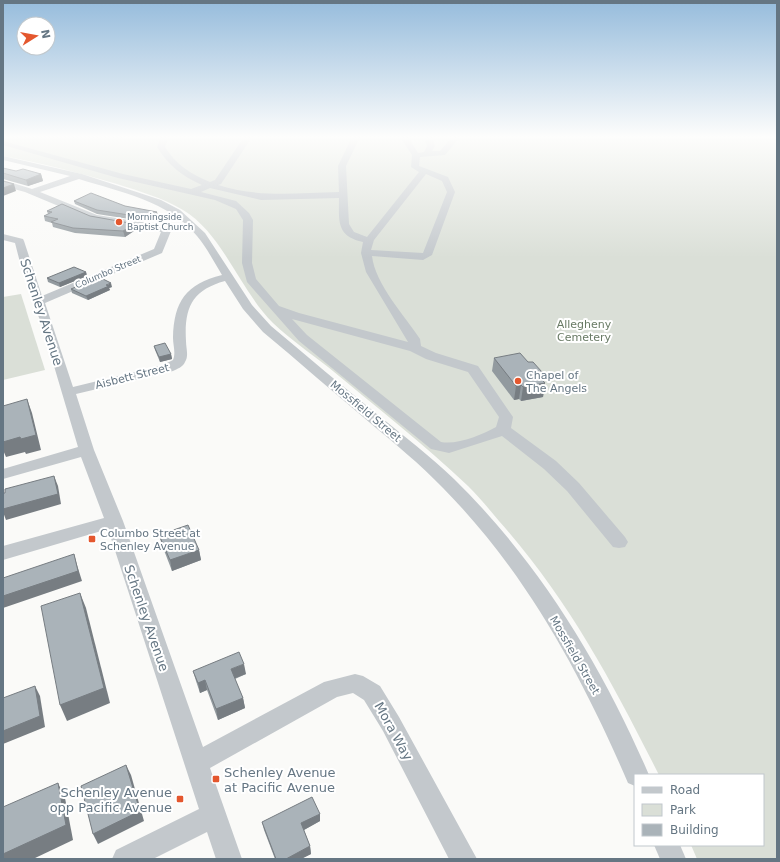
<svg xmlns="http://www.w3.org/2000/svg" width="780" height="862" viewBox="0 0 780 862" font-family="'DejaVu Sans',sans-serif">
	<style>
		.green { fill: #dadfd7 }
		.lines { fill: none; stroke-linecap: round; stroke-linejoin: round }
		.minor { fill: #c3c8cc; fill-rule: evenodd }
		.wall { fill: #929a9f }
		.shaded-wall { fill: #777d82 }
		.building { fill: #aab3b9; stroke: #777d82 }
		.poi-dot { fill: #e4572e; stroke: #fff; stroke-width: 1.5 }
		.labels { text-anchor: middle; stroke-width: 4; stroke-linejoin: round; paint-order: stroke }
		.far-poi-label { font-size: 9px; fill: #657683; stroke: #fff; text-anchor: start }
		.far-street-label { font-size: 9px; fill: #657683; stroke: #fff }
		.park-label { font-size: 11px; fill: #687a64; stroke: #fff }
		.poi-label { font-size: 11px; fill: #657683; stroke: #fff; text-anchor: start }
		.street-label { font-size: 11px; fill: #657683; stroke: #fff }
		.near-street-label { font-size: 13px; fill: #657683; stroke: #fff }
		.near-poi-label { font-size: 13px; fill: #657683; stroke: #fff; text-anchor: start }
	</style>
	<rect width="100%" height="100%" fill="#fafaf8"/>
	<!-- green -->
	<g class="green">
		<path d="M3 137H777V859H697L691 845H763V775H659C612 682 569 600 499 521 489 509 479 497 468 486 424 444 375 406 328 367 310 353 290 339 273 323 239 289 223 234 183 210 163 198 139 191 117 184 80 173 41 163 3 156Z"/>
		<path d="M21 294 45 370 3 380V297Z"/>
	</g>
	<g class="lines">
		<!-- minor -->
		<g class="minor">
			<path d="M10 137H126L122 139H14Z"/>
			<path d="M161 137H169L165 147C176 165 191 174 210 182L215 180 244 137H252L221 184 218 185C260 198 295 193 339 192L338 166 352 137H360L346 166 349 224 354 232 367 237 419 172 411 167 412 155 400 137H408L418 153 424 152 427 146 424 137H432L435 146 432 151H440L452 137H460L445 155 420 157 419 166 448 177 455 192 432 255 423 260 372 256C375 284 405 316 420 339L421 346 436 353 478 366 513 417 511 428 556 461 579 483 625 537 628 542 625 547 619 548 613 547 567 491 544 469 502 436 449 453 431 449 299 341 247 282 242 263 243 220 236 209 215 200 118 178 3 145V141L123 174 191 189 202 185C182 176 169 166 157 147ZM426 174 442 181 447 192 423 253 371 250 374 240ZM210 188 261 200 339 198C339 221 336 236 363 242L361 253 366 272 408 342 299 313 279 306 256 279 252 263 253 220 249 213 236 201 201 192ZM292 319 410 351 426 359 468 372 499 417 496 427C481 435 458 445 441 442L307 335Z"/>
			<path d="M3 156 82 174 161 200 180 210 205 233 252 305 271 326C307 356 342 386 378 415 404 436 430 456 454 479 539 562 603 667 649 775H635V786L628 783C582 676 526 572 443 488 420 464 394 443 369 422 333 392 298 361 263 332L243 309 225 281C192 290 184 308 186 341 186 348 189 356 185 362 183 367 177 369 173 371L76 394 94 450 123 521 203 747 324 682 355 674 363 676 380 686 399 717 477 859H449L383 731 364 700 353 693 337 697 210 768 242 859H216L207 832 153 859H112L116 850 199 809 108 529 3 560V546L104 518 81 457 3 479V469L78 447 43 329 22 270 15 243 3 240V234L23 239 24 241 42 296 154 249 161 232 92 220 25 192 3 186V180L32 189 70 176 3 160ZM79 179C120 192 169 201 197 236 207 248 214 262 222 275 186 284 174 301 173 338 173 345 176 353 173 360L163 365 73 387 45 303 162 253 171 231 161 225 97 215 40 192Z"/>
			<path d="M654 845H680L686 859H660Z"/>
		</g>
	</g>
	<!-- wall -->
	<g class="wall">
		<path d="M3 168 16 171 41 174 43 181 28 186 3 179Z"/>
		<path d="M74 201 125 206 158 216 149 222 97 214 75 204Z"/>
		<path d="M47 211 90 216 135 224 137 229 125 237 75 233 53 227 52 223 45 221 44 216 48 214Z"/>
		<path d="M86 272 87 276 60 287 48 282 47 278Z"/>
		<path d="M112 287 109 288 110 290 88 300 72 293 71 289Z"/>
		<path d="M154 346 171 354 172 359 160 362 155 350Z"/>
		<path d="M494 358 528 362 542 372 541 378 545 383 543 397 521 401 519 399 514 400 492 371Z"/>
		<path d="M159 535 199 550 201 560 172 571 162 545Z"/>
		<path d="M193 671 246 674 235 679 243 698 245 708 218 720 207 690 200 693 196 681Z"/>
		<path d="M320 814V821L304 830 310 846 311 854 301 859H275L264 830 262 822Z"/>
	</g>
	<!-- shaded-wall -->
	<g class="shaded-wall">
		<path d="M41 174 43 181 28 186 26 180Z"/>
		<path d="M14 184 16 191 3 196V188Z"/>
		<path d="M157 212 158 216 149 222 148 218Z"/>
		<path d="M135 224 137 229 125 237 123 231Z"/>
		<path d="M86 272 87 276 60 287 59 283Z"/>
		<path d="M111 283 112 287 109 288 110 290 88 300 86 296Z"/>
		<path d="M171 354 172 359 160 362 159 357Z"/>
		<path d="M542 372 540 384 545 383 543 397 521 401 523 387 536 373Z"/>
		<path d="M521 385 519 399 514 400 516 386Z"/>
		<path d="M27 399 32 413 41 450 26 454 25 452 6 457 3 450V442Z"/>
		<path d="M54 476 58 486 61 504 6 520 3 512V509Z"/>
		<path d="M199 550 201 560 172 571 170 560Z"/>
		<path d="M74 554 77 565 82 581 3 608V596Z"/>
		<path d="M80 593 86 608 110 703 67 721 60 705Z"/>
		<path d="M244 664 246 674 233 679 231 669Z"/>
		<path d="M205 680 207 690 200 693 198 683Z"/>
		<path d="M35 686 40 696 45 727 3 744V731Z"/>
		<path d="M243 698 245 708 218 720 216 709Z"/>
		<path d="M126 765 131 775 144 821 98 844 93 834Z"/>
		<path d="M58 783 65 798 73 840 33 859H3V854Z"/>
		<path d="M320 814V821L302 831 301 823Z"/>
		<path d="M310 846 311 854 301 859H286Z"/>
	</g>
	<!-- building -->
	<g class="building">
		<path d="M3 168 16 171 23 169 41 174 26 180 3 173Z"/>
		<path d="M3 181 14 184 3 188Z"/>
		<path d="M91 193 125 206 157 212 148 218 97 210 74 201Z"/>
		<path d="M62 204 90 216 135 224 123 231 73 228 51 222 58 219 44 216 52 212 47 211Z"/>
		<path d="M74 267 86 272 59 283 47 278Z"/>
		<path d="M99 277 111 283 106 285 109 286 86 296 71 289Z"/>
		<path d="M165 343 171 354 159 357 154 346Z"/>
		<path d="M520 353 528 362H533L542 372 536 373 545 383 523 387 521 385 516 386 494 358Z"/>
		<path d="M27 399 36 435 21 439 20 437 3 442V406Z"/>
		<path d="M54 476 58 494 3 509V493H5V489Z"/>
		<path d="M188 525 199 550 170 560 159 535Z"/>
		<path d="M74 554 78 571 3 596V578Z"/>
		<path d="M80 593 104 688 60 705 41 606Z"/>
		<path d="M239 652 244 664 231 669 243 698 216 709 205 680 198 683 193 671Z"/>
		<path d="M35 686 40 716 3 731V698Z"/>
		<path d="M126 765 140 811 93 834 81 786Z"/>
		<path d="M58 783 66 825 3 854V807Z"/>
		<path d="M312 797 320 814 301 823 310 846 286 859H276L262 822Z"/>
	</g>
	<!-- sky -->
	<linearGradient id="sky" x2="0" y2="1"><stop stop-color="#96bcdc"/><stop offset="0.53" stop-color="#fdfdfc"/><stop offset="1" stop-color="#fdfdfc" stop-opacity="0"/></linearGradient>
	<rect width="780" height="258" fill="url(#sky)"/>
	<!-- markers -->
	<g class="poi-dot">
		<circle cx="119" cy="222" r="4"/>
		<circle cx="518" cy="381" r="4"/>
		<rect x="88" y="535" width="8" height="8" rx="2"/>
		<rect x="212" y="775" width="8" height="8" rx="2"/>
		<rect x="176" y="795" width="8" height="8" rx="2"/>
	</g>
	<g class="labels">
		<!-- far-poi labels -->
		<g class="far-poi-label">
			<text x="127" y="220">Morningside<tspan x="127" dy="10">Baptist Church</tspan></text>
		</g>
		<!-- far-street labels -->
		<g class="far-street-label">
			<text transform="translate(108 272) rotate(-23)" y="3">Columbo Street</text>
		</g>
		<!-- park labels -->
		<g class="park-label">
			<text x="584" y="328">Allegheny<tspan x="584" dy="13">Cemetery</tspan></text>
		</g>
		<!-- poi labels -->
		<g class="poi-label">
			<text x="526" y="379">Chapel of<tspan x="526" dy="13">The Angels</tspan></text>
			<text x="100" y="537">Columbo Street at<tspan x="100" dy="13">Schenley Avenue</tspan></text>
		</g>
		<!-- street labels -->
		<g class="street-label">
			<text transform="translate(132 376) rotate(-14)" y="4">Aisbett Street</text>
			<text transform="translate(366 411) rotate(40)" y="4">Mossfield Street</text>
			<text transform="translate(575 655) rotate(60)" y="4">Mossfield Street</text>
		</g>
		<!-- near-street labels -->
		<g class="near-street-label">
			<text transform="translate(42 312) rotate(72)" y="5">Schenley Avenue</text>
			<text transform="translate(147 618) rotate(71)" y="5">Schenley Avenue</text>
			<text transform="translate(394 731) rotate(61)" y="5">Mora Way</text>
		</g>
		<!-- near-poi labels -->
		<g class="near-poi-label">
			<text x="224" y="777">Schenley Avenue<tspan x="224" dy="15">at Pacific Avenue</tspan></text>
			<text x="172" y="797" text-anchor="end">Schenley Avenue<tspan x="172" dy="15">opp Pacific Avenue</tspan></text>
		</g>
	</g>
	<!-- border -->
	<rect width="780" height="862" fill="none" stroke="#657683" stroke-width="8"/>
	<!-- legend -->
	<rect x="634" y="774" width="130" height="72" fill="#ffffff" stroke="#c1c8cd"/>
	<rect x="642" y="787" width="20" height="6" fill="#c3c8cc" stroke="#c1c8cd"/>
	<text x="670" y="794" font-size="12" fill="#657683">Road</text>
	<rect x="642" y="804" width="20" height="12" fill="#dadfd7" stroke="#c1c8cd"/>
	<text x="670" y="814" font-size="12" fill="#657683">Park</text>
	<rect x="642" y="824" width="20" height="12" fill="#aab3b9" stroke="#c1c8cd"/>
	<text x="670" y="834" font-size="12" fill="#657683">Building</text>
	<!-- north arrow -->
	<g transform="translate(36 36) rotate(79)"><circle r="19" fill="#ffffff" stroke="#c1c8cd"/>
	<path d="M0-3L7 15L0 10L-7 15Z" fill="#e4572e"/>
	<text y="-6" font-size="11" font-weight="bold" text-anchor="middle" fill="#657683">N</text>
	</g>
</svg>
